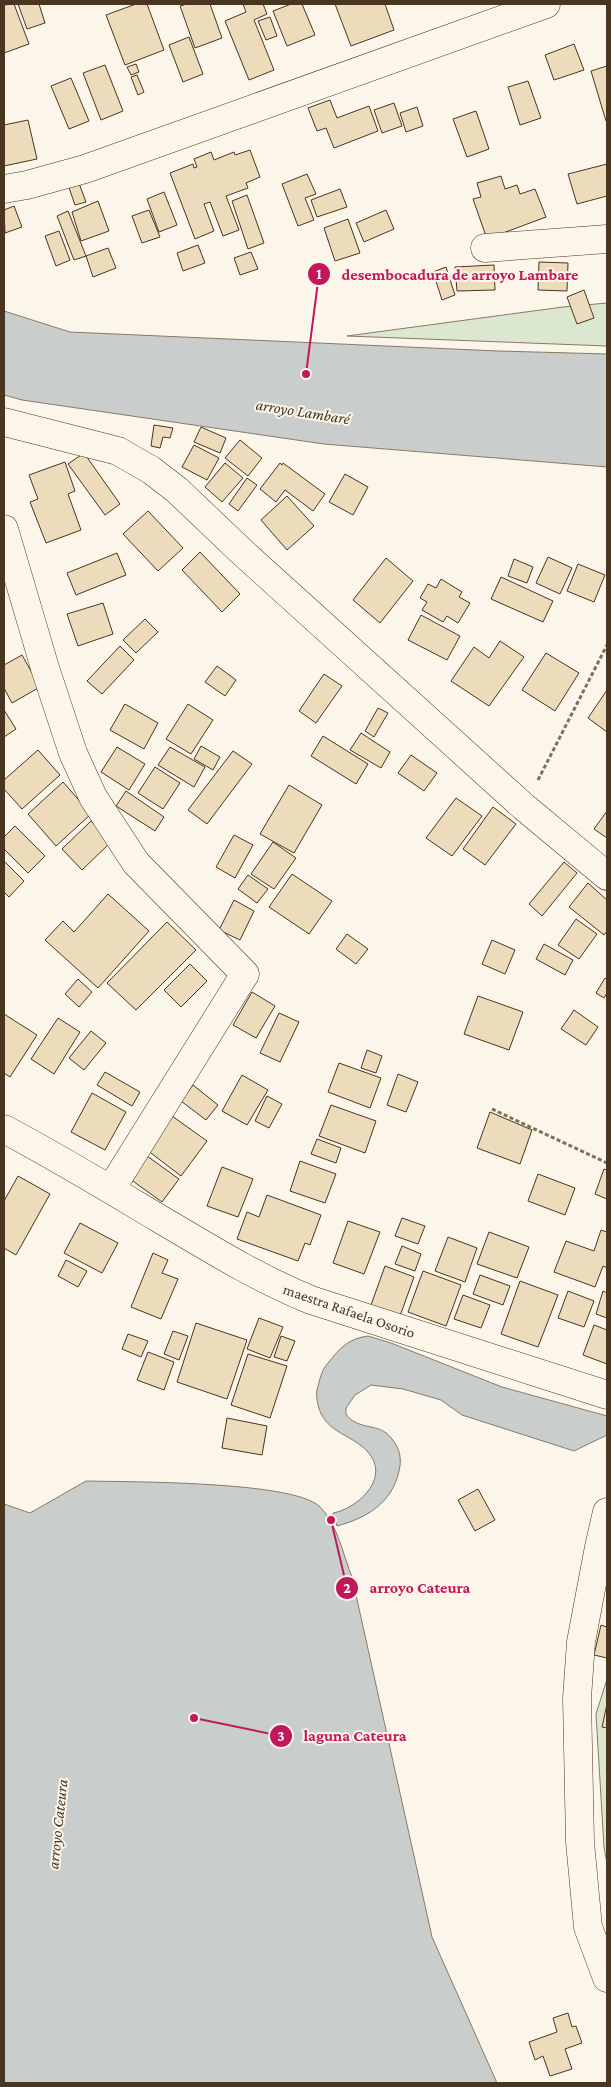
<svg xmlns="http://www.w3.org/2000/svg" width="611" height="2087" viewBox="0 0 611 2087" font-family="'Crimson Pro',serif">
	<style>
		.green { fill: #dce7d0; stroke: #887966 }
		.water { fill: #c9cecd; stroke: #887966 }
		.building { fill: #ecdcbc; stroke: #4a3520 }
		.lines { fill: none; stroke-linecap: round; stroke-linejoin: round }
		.street-casing { stroke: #4a3520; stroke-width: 29 }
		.path { stroke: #7f6f5c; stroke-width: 3; stroke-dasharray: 4 2.5; stroke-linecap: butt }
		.street { stroke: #fbf6e9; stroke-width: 28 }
		.labels { text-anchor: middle; stroke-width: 4; stroke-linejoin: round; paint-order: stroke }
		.street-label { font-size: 15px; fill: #4a3520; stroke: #fbf6e9 }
		.water-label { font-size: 16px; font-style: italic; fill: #4a3520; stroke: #fbf6e9 }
		.leader { fill: none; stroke: #c2185b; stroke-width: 2 }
		.callout-dot { fill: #c2185b; stroke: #fbf6e9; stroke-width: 2 }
		.mark-label { font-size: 15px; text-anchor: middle; font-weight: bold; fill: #fff }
		.callout-label { font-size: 16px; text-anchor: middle; font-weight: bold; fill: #c2185b; stroke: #fbf6e9; stroke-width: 4; stroke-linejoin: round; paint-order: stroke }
	</style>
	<rect width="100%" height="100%" fill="#fbf6e9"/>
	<!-- green -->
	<g class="green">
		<path d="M607 303V346L347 336 563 307Z"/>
		<path d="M607 1679V1864L604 1847 596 1714Z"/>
	</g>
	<!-- water -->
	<g class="water">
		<path d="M4 311 70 332 498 351 607 354V467L324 444 22 400 4 395Z"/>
		<path d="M368 1336 391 1343 502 1387 607 1416V1435L574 1451 462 1415 441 1400 403 1389 371 1385 355 1395 346 1408V1414C348 1417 351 1420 355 1422 368 1429 382 1425 392 1439 400 1449 402 1459 399 1471 392 1503 367 1518 337 1526L333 1513C356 1509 388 1481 371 1456 356 1434 325 1435 318 1405 317 1400 316 1396 317 1390 320 1379 321 1371 328 1363 341 1347 348 1339 368 1336Z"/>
		<path d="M86 1481C129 1482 291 1481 319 1506 337 1522 343 1555 352 1577L432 1937 497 2083H4V1504L30 1513Z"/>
	</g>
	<!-- building -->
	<g class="building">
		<path d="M14 4 29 44 4 53V5Z"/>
		<path d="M18 4H39L45 23 27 29Z"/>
		<path d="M136 4H147L164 50 125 65 106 15Z"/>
		<path d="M187 4H210L222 38 195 48 180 6Z"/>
		<path d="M243 4H263L267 14 254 20 274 70 249 80 225 21 246 12Z"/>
		<path d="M291 4H302L315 35 287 46 273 11Z"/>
		<path d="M335 4H385L394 30 351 46Z"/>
		<path d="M270 17 277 36 266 40 258 21Z"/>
		<path d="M189 37 203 74 183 82 169 45Z"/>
		<path d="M574 44 584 70 554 80 545 55Z"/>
		<path d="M136 64 139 72 131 75 127 67Z"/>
		<path d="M105 65 123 111 101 120 83 73Z"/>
		<path d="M607 66V121H606L591 71Z"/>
		<path d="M137 75 144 92 138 95 131 77Z"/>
		<path d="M71 78 89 121 69 129 51 86Z"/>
		<path d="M528 81 541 118 520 125 508 87Z"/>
		<path d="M330 100 337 118 369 106 378 131 334 148 326 128 317 131 308 108Z"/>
		<path d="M394 103 402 126 382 133 374 110Z"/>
		<path d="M417 107 423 126 406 132 400 113Z"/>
		<path d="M476 111 489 149 467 157 453 119Z"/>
		<path d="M28 120 37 159 4 166V125Z"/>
		<path d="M250 150 260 177 246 183 248 188 226 196 239 230 223 236 210 202 204 204 214 231 195 239 170 173 193 164 194 168 197 167 194 159 211 152 214 160 234 152 235 155Z"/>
		<path d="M607 164V196L577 204 568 174Z"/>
		<path d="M307 174 316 194 305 198 314 220 298 226 282 184Z"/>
		<path d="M501 176 505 189 517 185 520 194 535 189 546 217 487 239 473 199 481 197 477 183Z"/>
		<path d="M77 178 86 202 75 205 67 182Z"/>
		<path d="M340 189 347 207 317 217 311 200Z"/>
		<path d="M164 192 177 225 159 232 147 199Z"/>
		<path d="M247 195 264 243 248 249 232 201Z"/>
		<path d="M98 201 109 231 81 241 72 212Z"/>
		<path d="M14 206 22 227 5 233 4 210Z"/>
		<path d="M149 210 160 237 142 243 132 216Z"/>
		<path d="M386 210 394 229 364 242 356 223Z"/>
		<path d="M68 211 86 256 74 260 57 216Z"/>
		<path d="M348 219 360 253 335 261 324 228Z"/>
		<path d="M59 231 70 260 56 266 45 236Z"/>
		<path d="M198 245 205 263 183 271 177 253Z"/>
		<path d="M108 248 116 268 93 277 86 256Z"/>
		<path d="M251 252 258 269 240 275 234 258Z"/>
		<path d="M539 262 568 263 567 291 538 290Z"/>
		<path d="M494 265 495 290 457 291 455 267Z"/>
		<path d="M446 267 455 295 442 300 433 272Z"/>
		<path d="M584 290 594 318 577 324 567 297Z"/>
		<path d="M154 425 173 428 170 438 163 437 160 448 151 446Z"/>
		<path d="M201 427 226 438 220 453 194 442Z"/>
		<path d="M240 440 262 458 248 476 225 458Z"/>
		<path d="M194 445 219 458 207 480 182 467Z"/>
		<path d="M84 453 120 504 105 515 68 464Z"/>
		<path d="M65 462 75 491 68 494 81 530 46 543 30 502 38 499 29 475Z"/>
		<path d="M225 463 243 478 222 502 205 487Z"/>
		<path d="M280 463 282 465 283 463 325 494 313 511 285 490 276 502 260 489Z"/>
		<path d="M345 474 368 487 353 515 329 502Z"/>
		<path d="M247 478 257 485 238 511 229 504Z"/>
		<path d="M287 496 314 526 287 550 261 520Z"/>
		<path d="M148 511 183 548 158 571 123 534Z"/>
		<path d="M200 552 240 594 222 612 182 570Z"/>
		<path d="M117 553 126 575 76 595 67 573Z"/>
		<path d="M548 557 572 568 560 594 536 583Z"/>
		<path d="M386 558 413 581 380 623 353 600Z"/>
		<path d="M514 559 533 567 527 583 508 576Z"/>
		<path d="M578 564 605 575 594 602 567 591Z"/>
		<path d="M501 577 553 601 543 622 491 599Z"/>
		<path d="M441 579 462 592 459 597 470 603 458 623 447 616 443 622 422 610 427 602 420 598 428 584 436 588Z"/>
		<path d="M103 603 113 634 78 646 67 614Z"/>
		<path d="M421 615 460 636 447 660 408 640Z"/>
		<path d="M145 619 158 632 136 653 123 640Z"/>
		<path d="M500 641 524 657 489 706 451 681 474 647 489 658Z"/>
		<path d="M120 646 134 660 102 694 87 681Z"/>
		<path d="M546 653 579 673 555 711 522 690Z"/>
		<path d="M22 655 40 687 12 703 4 688V665Z"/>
		<path d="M217 666 236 680 225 696 205 682Z"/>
		<path d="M324 674 342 686 316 723 299 711Z"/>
		<path d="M607 690V732L588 718Z"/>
		<path d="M125 704 158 723 144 749 110 730Z"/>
		<path d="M188 704 213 720 191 754 166 739Z"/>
		<path d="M378 708 388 713 374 737 365 731Z"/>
		<path d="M4 710 16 729 4 737Z"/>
		<path d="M361 733 390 752 381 768 350 750Z"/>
		<path d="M323 736 368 764 356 784 311 756Z"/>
		<path d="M201 746 220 757 213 770 194 759Z"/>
		<path d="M117 747 145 764 129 790 101 772Z"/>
		<path d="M170 747 205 767 194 787 158 765Z"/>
		<path d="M38 750 60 775 22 809 4 789V780Z"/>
		<path d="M233 751 252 764 207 824 188 810Z"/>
		<path d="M411 755 437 773 424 791 398 773Z"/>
		<path d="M155 767 180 783 163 809 138 793Z"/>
		<path d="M63 782 91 814 56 846 28 814Z"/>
		<path d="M289 785 322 805 294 853 260 834Z"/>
		<path d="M126 791 164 817 155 831 116 806Z"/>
		<path d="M456 798 482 816 452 856 426 838Z"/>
		<path d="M493 807 516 824 485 865 463 849Z"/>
		<path d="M607 811V838L594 829Z"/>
		<path d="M91 821 111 842 82 870 62 849Z"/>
		<path d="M15 826 45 856 28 873 4 849V837Z"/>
		<path d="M234 835 253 845 235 878 216 867Z"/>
		<path d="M273 842 296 858 274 889 251 874Z"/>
		<path d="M4 861 24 881 9 897 4 892Z"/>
		<path d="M564 862 577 873 542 916 529 904Z"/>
		<path d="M292 874 332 901 309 934 269 907Z"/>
		<path d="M248 875 268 889 257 903 238 889Z"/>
		<path d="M588 883 607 900V931L604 935 569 907Z"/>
		<path d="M108 894 149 931 98 988 45 940 63 921 74 932Z"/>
		<path d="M234 900 254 911 240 940 219 930Z"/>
		<path d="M576 919 597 934 579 959 558 945Z"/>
		<path d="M167 922 196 950 136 1010 107 983Z"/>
		<path d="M347 934 368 949 356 964 336 949Z"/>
		<path d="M492 940 515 950 505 974 482 964Z"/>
		<path d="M544 944 573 960 565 975 536 959Z"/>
		<path d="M190 964 207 981 181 1007 164 990Z"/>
		<path d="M605 978 607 980V993L604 998 596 993Z"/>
		<path d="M78 979 92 992 79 1007 65 994Z"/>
		<path d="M252 992 275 1006 256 1038 233 1025Z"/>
		<path d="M478 996 523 1012 509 1050 464 1034Z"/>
		<path d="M574 1010 598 1027 586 1045 561 1029Z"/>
		<path d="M279 1013 299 1022 280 1062 260 1053Z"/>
		<path d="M4 1014 37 1035 10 1077 4 1073Z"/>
		<path d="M58 1018 80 1032 54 1074 31 1059Z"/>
		<path d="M91 1031 106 1043 84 1070 69 1058Z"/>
		<path d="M367 1050 382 1056 376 1073 361 1068Z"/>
		<path d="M339 1063 381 1078 370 1108 328 1092Z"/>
		<path d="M105 1072 140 1092 132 1106 97 1085Z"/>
		<path d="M398 1074 418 1082 406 1112 387 1105Z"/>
		<path d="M242 1075 268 1090 247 1125 222 1111Z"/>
		<path d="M193 1085 218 1105 206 1120 181 1101Z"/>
		<path d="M92 1093 126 1112 105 1150 71 1132Z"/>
		<path d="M267 1096 282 1104 269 1128 255 1121Z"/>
		<path d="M331 1105 376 1121 365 1153 319 1136Z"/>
		<path d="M490 1112 532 1130 520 1164 477 1148Z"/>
		<path d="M172 1116 207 1141 181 1176 147 1150Z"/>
		<path d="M317 1139 341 1148 336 1163 311 1154Z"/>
		<path d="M147 1156 179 1179 162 1202 130 1179Z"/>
		<path d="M300 1161 336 1174 325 1203 290 1191Z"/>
		<path d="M222 1167 253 1179 238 1217 207 1206Z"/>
		<path d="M604 1169 607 1170V1199L595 1194Z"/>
		<path d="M538 1174 575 1188 565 1215 528 1201Z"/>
		<path d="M18 1176 50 1194 16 1255 4 1248V1201Z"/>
		<path d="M267 1195 321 1215 310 1245 305 1243 298 1261 237 1239 247 1212 259 1217Z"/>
		<path d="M402 1218 425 1226 418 1244 395 1236Z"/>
		<path d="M348 1221 380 1232 364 1274 333 1263Z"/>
		<path d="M80 1223 118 1243 102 1273 64 1253Z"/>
		<path d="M601 1230 607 1232V1268L603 1266 595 1287 554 1272 566 1241 594 1251Z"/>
		<path d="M489 1232 529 1247 517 1278 477 1264Z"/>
		<path d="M448 1237 477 1248 465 1282 435 1271Z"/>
		<path d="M402 1246 421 1254 415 1271 395 1264Z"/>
		<path d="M153 1253 168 1260 162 1273 178 1279 161 1319 131 1307Z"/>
		<path d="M66 1260 87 1271 78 1287 58 1276Z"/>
		<path d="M385 1266 414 1277 400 1316 371 1305Z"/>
		<path d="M423 1271 461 1285 446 1326 408 1312Z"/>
		<path d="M480 1275 510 1286 503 1305 473 1294Z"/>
		<path d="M520 1281 558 1295 538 1347 501 1334Z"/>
		<path d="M568 1291 594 1301 584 1327 558 1318Z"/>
		<path d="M603 1291 607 1293V1318L596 1314Z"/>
		<path d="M463 1295 490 1305 481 1328 454 1319Z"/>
		<path d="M259 1318 283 1327 270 1358 247 1349Z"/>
		<path d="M196 1323 247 1340 227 1399 177 1382Z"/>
		<path d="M594 1325 607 1330V1364L583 1355Z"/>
		<path d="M173 1331 188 1336 179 1360 164 1354Z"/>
		<path d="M128 1334 148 1341 141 1357 122 1349Z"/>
		<path d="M281 1336 295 1341 287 1361 274 1357Z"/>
		<path d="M148 1352 174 1362 164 1390 137 1380Z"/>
		<path d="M248 1354 287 1366 270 1418 231 1405Z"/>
		<path d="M227 1418 267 1426 262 1455 222 1448Z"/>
		<path d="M478 1489 495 1520 475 1531 458 1500Z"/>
		<path d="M601 1625 607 1627V1658L594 1655Z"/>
		<path d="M607 1704V1728L602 1727Z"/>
		<path d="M568 2013 572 2027 576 2026 582 2043 565 2049 572 2069 550 2076 543 2056 535 2060 529 2042 557 2032 553 2018Z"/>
	</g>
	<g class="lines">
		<defs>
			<g id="street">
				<path d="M4 189 27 185 85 169 546 4"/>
				<path d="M485 248 607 239"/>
				<path d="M4 422 118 451 151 470 177 490 241 551 524 807 607 876"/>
				<path d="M4 529 45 668 73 753 93 797 136 863 245 974 111 1189"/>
				<path d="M4 1129C57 1157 108 1188 160 1219 209 1248 257 1278 311 1300L607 1395"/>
				<path d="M607 1512 599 1547 581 1642 577 1698 580 1842 588 1927 607 1978"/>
			</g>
		</defs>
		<!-- street casing -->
		<use href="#street" class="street-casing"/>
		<!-- path -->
		<g class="path">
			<path d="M538 780 607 645"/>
			<path d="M492 1109 607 1163"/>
		</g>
		<!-- street -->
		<use href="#street" class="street"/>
	</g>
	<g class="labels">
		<!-- street labels -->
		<g class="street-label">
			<text transform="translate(349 1311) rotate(19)" y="5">maestra Rafaela Osorio</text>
		</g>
		<!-- water labels -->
		<g class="water-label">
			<text transform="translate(303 411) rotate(9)" y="6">arroyo Lambaré</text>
			<text transform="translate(57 1824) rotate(-84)" y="6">arroyo Cateura</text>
		</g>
	</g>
	<!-- callouts -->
	<path class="leader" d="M306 374L319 274M331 1520L347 1588M194 1718L281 1736"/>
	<g class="callout-dot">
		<circle cx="306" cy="374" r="5"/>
		<circle cx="331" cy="1520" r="5"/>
		<circle cx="194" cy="1718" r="5"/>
		<circle cx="319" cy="274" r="12"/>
		<circle cx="347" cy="1588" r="12"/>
		<circle cx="281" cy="1736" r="12"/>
	</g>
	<g class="mark-label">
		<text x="319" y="279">1</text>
		<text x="347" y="1593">2</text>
		<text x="281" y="1741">3</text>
	</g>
	<g class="callout-label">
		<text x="460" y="280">desembocadura de arroyo Lambare</text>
		<text x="420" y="1593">arroyo Cateura</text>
		<text x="355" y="1741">laguna Cateura</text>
	</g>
	<!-- border -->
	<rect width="611" height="2087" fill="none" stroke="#4a3520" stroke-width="10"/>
</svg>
